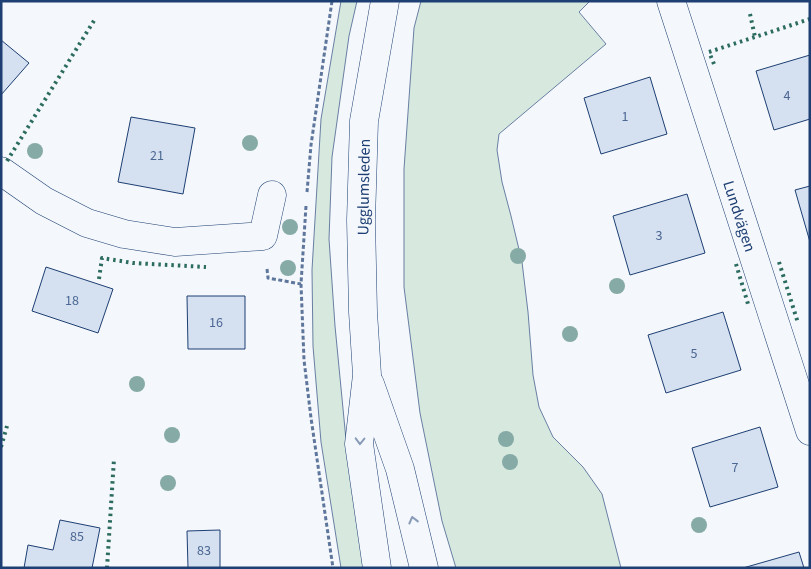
<svg xmlns="http://www.w3.org/2000/svg" width="811" height="569" viewBox="0 0 811 569" font-family="'Source Sans 3',sans-serif">
	<style>
		.green { fill: #d7e8df; stroke: #687fa3 }
		.building { fill: #d5e0f0; stroke: #1d3f73 }
		.lines { fill: none; stroke-linecap: round; stroke-linejoin: round }
		.minor-casing { stroke: #1d3f73; stroke-width: 29 }
		.path { stroke: #5e769c; stroke-width: 3; stroke-dasharray: 4 2.5; stroke-linecap: butt }
		.minor { stroke: #f4f7fb; stroke-width: 28 }
		.hedge { stroke: #2c6c60; stroke-width: 4; stroke-dasharray: 2.5 4; stroke-linecap: butt }
		.tree { fill: #86aba6 }
		.oneway { stroke: #889bb7 }
		.labels { text-anchor: middle; stroke-width: 4; stroke-linejoin: round; paint-order: stroke }
		.number-label { font-size: 14px; fill: #4b6792 }
		.street-label { font-size: 16px; fill: #1d3f73; stroke: #f4f7fb }
	</style>
	<rect width="100%" height="100%" fill="#f4f7fb"/>
	<!-- green -->
	<g class="green">
		<path d="M341 1H357L349 36 332 157 329 239 335 326 347 450 366 568H341L321 442 313 346 312 270 321 119Z"/>
		<path d="M421 1H590L579 12 606 44 499 134 497 150 502 182 511 216 522 262 528 312 533 375 539 407 553 437 583 467 602 494 621 568H456L442 521 420 413 404 287V169L414 28Z"/>
	</g>
	<!-- building -->
	<g class="building">
		<path d="M1 40 29 63 1 95Z"/>
		<path d="M810 55V119L774 130 756 71Z"/>
		<path d="M650 77 667 134 601 154 584 98Z"/>
		<path d="M131 117 195 128 183 194 118 182Z"/>
		<path d="M810 186V242L795 190Z"/>
		<path d="M687 194 705 253 630 275 613 216Z"/>
		<path d="M46 267 113 289 98 333 32 311Z"/>
		<path d="M187 296H245V349H188Z"/>
		<path d="M723 312 741 370 666 393 648 335Z"/>
		<path d="M760 427 778 487 710 507 692 448Z"/>
		<path d="M60 520 100 528 92 568H24L28 545 53 550Z"/>
		<path d="M220 530V568H188L187 531Z"/>
		<path d="M799 552 804 568H743Z"/>
	</g>
	<g class="lines">
		<defs>
			<g id="minor">
				<path d="M671 1 810 431"/>
				<path d="M1 171 44 201 87 223 124 234 175 242 263 236 272 195"/>
				<path d="M370 384 400 469 424 568"/>
				<path d="M377 568 359 444 367 375 363 312 361 220 364 121 385 1"/>
			</g>
		</defs>
		<!-- minor casing -->
		<use href="#minor" class="minor-casing"/>
		<!-- path -->
		<g class="path">
			<path d="M307 192 311 145 332 1"/>
			<path d="M306 206 301 284 304 360 311 418 333 568"/>
			<path d="M267 269 268 278 301 284"/>
		</g>
		<!-- minor -->
		<use href="#minor" class="minor"/>
		<!-- hedge -->
		<g class="hedge">
			<path d="M750 14 755 37"/>
			<path d="M714 64 709 52 810 19"/>
			<path d="M7 161 95 19"/>
			<path d="M779 262 798 323"/>
			<path d="M736 264 748 304"/>
			<path d="M99 279 102 258 133 263 206 267"/>
			<path d="M1 447 7 426"/>
			<path d="M107 568 114 459"/>
		</g>
	</g>
	<!-- trees -->
	<g class="tree">
		<circle cx="250" cy="143" r="8"/>
		<circle cx="35" cy="151" r="8"/>
		<circle cx="290" cy="227" r="8"/>
		<circle cx="518" cy="256" r="8"/>
		<circle cx="288" cy="268" r="8"/>
		<circle cx="617" cy="286" r="8"/>
		<circle cx="570" cy="334" r="8"/>
		<circle cx="137" cy="384" r="8"/>
		<circle cx="172" cy="435" r="8"/>
		<circle cx="506" cy="439" r="8"/>
		<circle cx="510" cy="462" r="8"/>
		<circle cx="168" cy="483" r="8"/>
		<circle cx="699" cy="525" r="8"/>
	</g>
	<!-- one-way arrows -->
	<defs><path id="oneway-chevron" d="M-2-3.5L2.5 0L-2 3.5" fill="none" stroke-width="1.6" stroke-linecap="round" stroke-linejoin="round" transform="scale(1.25)"/></defs>
	<g class="oneway">
		<use href="#oneway-chevron" transform="translate(360 441) rotate(91)"/>
		<use href="#oneway-chevron" transform="translate(413 520) rotate(-104)"/>
	</g>
	<g class="labels">
		<!-- number labels -->
		<g class="number-label">
			<text x="787" y="100">4</text>
			<text x="625" y="121">1</text>
			<text x="157" y="160">21</text>
			<text x="659" y="240">3</text>
			<text x="72" y="305">18</text>
			<text x="216" y="327">16</text>
			<text x="694" y="358">5</text>
			<text x="735" y="472">7</text>
			<text x="77" y="541">85</text>
			<text x="204" y="555">83</text>
		</g>
		<!-- street labels -->
		<g class="street-label">
			<text transform="translate(363 187) rotate(-89)" y="6">Ugglumsleden</text>
			<text transform="translate(740 216) rotate(72)" y="6">Lundvägen</text>
		</g>
	</g>
	<!-- border -->
	<rect width="811" height="569" fill="none" stroke="#1d3f73" stroke-width="5"/>
</svg>
